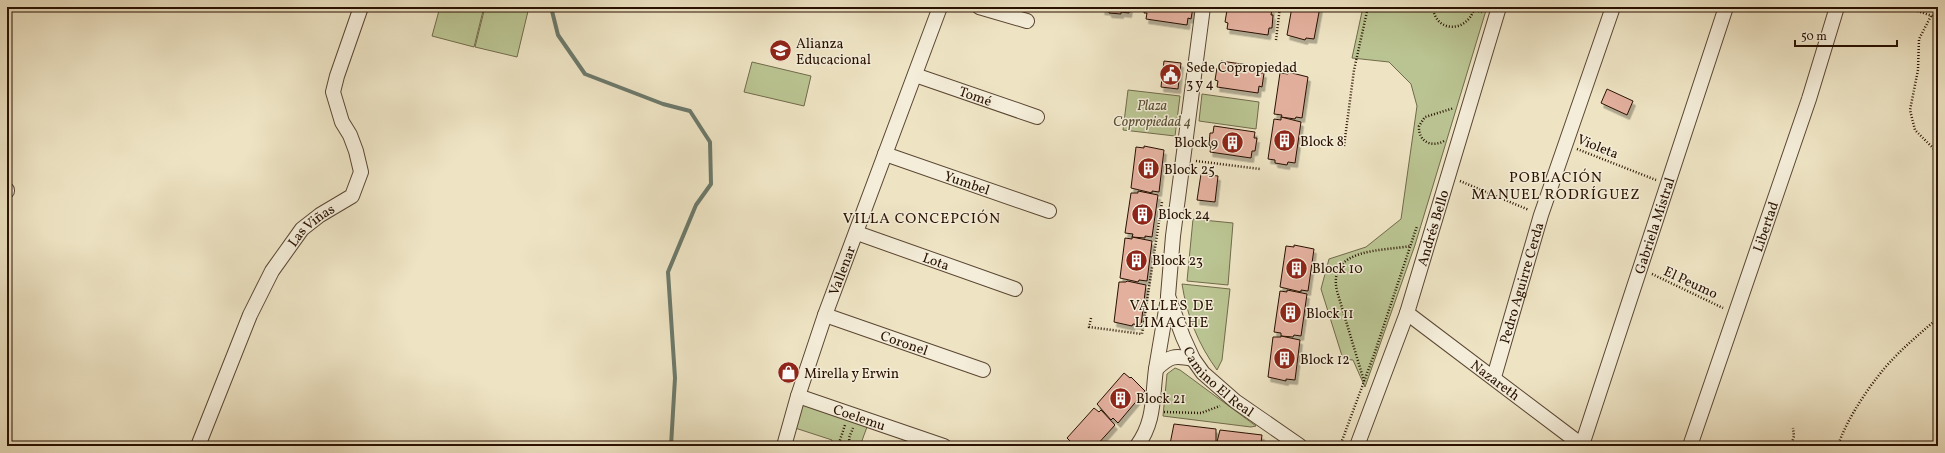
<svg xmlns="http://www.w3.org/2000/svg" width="1945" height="453" viewBox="0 0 1945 453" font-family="Vollkorn,serif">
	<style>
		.green { fill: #bac492; stroke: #716a4a }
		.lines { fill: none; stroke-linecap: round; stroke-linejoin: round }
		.stream { stroke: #6c796a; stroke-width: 4 }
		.building { fill: #e3b09e; stroke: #281101; filter: url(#shadow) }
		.minor-casing { stroke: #5a4632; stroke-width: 16 }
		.path { stroke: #281101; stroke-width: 2.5; stroke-dasharray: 1 2; stroke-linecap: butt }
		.minor { stroke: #f4edd9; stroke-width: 14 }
		.labels { text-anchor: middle; stroke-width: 3; stroke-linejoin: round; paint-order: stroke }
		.poi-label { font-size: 14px; fill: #281101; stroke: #f4edd9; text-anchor: start }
		.street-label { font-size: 14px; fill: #281101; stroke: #f4edd9 }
		.park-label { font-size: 14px; font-style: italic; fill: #5b5034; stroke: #f4edd9 }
		.neighbourhood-label { font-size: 15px; letter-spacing: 1px; fill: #281101; stroke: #f4edd9 }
	</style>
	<defs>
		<filter id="shadow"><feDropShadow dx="2.5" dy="4.5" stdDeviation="0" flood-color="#0004"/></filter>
	</defs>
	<rect width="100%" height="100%" fill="#eee4c4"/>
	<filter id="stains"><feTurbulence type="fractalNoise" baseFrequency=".005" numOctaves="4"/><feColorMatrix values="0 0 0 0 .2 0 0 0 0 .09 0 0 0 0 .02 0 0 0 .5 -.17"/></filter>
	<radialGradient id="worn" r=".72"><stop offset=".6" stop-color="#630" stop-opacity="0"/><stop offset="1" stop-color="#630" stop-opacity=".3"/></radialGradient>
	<!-- green -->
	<g class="green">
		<path d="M440 7H484L474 47 432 36Z"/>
		<path d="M485 7H529L517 57 475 47Z"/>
		<path d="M1363 7H1487L1415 245 1365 387 1353 360 1343 359 1321 289 1329 259 1366 247 1401 219 1417 106 1411 84 1389 62 1352 58Z"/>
		<path d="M752 62 811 76 804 106 744 92Z"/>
		<path d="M1128 90 1180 96 1175 136 1123 130Z"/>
		<path d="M1202 94 1259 102 1256 129 1199 121Z"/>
		<path d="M1193 219 1233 223 1228 285 1187 281Z"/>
		<path d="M1182 284 1230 289 1222 360 1217 370C1198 344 1187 316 1182 284Z"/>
		<path d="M1175 368 1180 370 1256 426 1251 427 1163 416 1167 374Z"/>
		<path d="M800 401 867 427 860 446H830L832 440 792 427Z"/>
	</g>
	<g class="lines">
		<!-- stream -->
		<path class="stream" d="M551 7 558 35 585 74 663 104 690 111 710 142 711 184 696 205 668 272 675 378 671 446"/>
	</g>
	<!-- building -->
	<g class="building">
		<path d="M1103 7H1130L1129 13 1121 12V14L1109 13V11L1102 10Z"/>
		<path d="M1145 7H1193L1191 19 1188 18 1187 25 1146 19 1147 13H1144Z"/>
		<path d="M1230 7 1272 9 1271 15H1273L1272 28H1269L1268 35 1227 29 1228 23 1225 22 1227 10H1229Z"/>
		<path d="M1292 7H1320L1314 39 1306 38 1305 40 1287 35Z"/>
		<path d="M1164 61 1181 63 1178 89 1161 87Z"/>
		<path d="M1221 61 1262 67 1261 73H1264L1262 87 1259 86 1258 93 1217 87 1218 81 1215 80 1217 68H1220Z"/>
		<path d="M1288 72 1308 77 1302 118 1296 117 1295 119 1281 117 1282 115 1274 114 1280 73 1288 74Z"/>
		<path d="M1607 89 1633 101 1627 115 1601 103Z"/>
		<path d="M1281 117 1301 122 1295 163 1288 162 1287 165 1275 163V160L1268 159 1274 119 1281 120Z"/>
		<path d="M1214 126 1255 132 1254 138H1257L1255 151H1252L1251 158 1210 152 1211 146 1209 145 1210 133H1213Z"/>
		<path d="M1144 146 1164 150 1159 192 1152 191V193L1131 188 1136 147 1144 148Z"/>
		<path d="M1201 174 1218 176 1215 202 1197 200Z"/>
		<path d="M1138 191 1158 195 1152 237 1145 236V238L1132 237 1133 234 1125 233 1131 193H1138Z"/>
		<path d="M1132 237 1152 241 1147 281 1139 280 1138 282 1120 278 1125 238 1132 239Z"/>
		<path d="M1294 245 1314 249 1308 291 1301 290V292L1280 287 1286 246 1294 247Z"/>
		<path d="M1127 281 1146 285 1141 325 1133 324 1132 326 1114 322 1119 282H1126Z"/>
		<path d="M1287 290 1307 294 1301 336 1294 335 1293 337 1281 336V333L1274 332 1280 291 1287 292Z"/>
		<path d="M1281 336 1300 340 1295 380 1286 379V381L1268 377 1273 337H1281Z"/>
		<path d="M1124 373 1130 378 1131 377 1145 391 1118 423 1113 418 1111 420 1097 404Z"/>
		<path d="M1094 408 1099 412 1101 410 1115 425 1096 446H1071L1072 443 1067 438Z"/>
		<path d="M1174 424 1216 429V446H1172L1170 444Z"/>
		<path d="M1220 430 1262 435 1261 443H1263V446H1216Z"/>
	</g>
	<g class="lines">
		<defs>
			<g id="minor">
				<path d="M979 7 1027 21"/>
				<path id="s1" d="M1203 7 1173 236 1168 296 1183 337 1193 359 1203 373 1235 401 1300 446"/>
				<path id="s2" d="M915 75 1037 117"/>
				<path id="s3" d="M885 154 1049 211"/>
				<path d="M7 190V191"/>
				<path id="s4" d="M857 233 1015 289"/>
				<path id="s5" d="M1407 313 1583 446"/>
				<path id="s6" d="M825 315 983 370"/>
				<path d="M1156 369C1170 356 1174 355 1193 359"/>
				<path id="s7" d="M1494 377 1541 215 1613 7"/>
				<path id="s8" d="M798 396 944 446"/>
				<path id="s9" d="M1582 445 1726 7"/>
				<path id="s10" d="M198 446 250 315 272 271 302 229 320 215 352 196 361 172 356 151 350 135 342 122 333 92 337 76 361 7"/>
				<path id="s11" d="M784 446 798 396 825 315 940 7"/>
				<path d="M1137 446C1155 421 1152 399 1156 369 1160 345 1164 322 1168 298"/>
				<path id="s12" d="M1357 446 1407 313 1499 7"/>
				<path id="s13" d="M1690 446 1809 99 1837 7"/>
			</g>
		</defs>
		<!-- minor casing -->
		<use href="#minor" class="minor-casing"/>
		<!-- path -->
		<g class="path">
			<path d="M1433 7C1435 33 1467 33 1474 9"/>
			<path d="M1464 7 1482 12"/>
			<path d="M1906 7 1938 18"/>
			<path d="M1931 16 1919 39 1918 70 1910 110 1915 130 1938 153"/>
			<path d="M1276 40 1280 7"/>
			<path d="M1444 141C1431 148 1418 141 1419 126L1425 117 1454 108"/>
			<path d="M1344 146 1354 70 1368 7"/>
			<path d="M1577 149 1656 180"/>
			<path d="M1196 161 1260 169"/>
			<path d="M1460 181 1529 210"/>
			<path d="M1652 274 1723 308"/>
			<path d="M1091 318 1089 327 1142 334 1162 202"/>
			<path d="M1364 381 1337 291C1327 248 1382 251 1411 246"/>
			<path d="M1164 412 1201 413 1220 406"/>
			<path d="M838 446 845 425"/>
			<path d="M850 446 849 438 853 428"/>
			<path d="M1340 446 1375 352 1417 226"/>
			<path d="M1791 446 1794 436 1793 428"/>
			<path d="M1838 446C1845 421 1874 378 1893 359 1907 344 1923 331 1938 318"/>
		</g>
		<!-- minor -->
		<use href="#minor" class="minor"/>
	</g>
	<!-- icons -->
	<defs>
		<symbol id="school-disc" viewBox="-11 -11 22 22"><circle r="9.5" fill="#8f2418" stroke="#f4edd9"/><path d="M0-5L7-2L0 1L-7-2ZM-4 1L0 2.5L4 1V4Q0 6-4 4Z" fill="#fff"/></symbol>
		<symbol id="civic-disc" viewBox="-11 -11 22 22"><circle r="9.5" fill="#8f2418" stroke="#f4edd9"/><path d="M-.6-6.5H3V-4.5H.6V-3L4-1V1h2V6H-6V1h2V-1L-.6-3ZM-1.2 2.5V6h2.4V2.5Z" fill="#fff"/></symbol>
		<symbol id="building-disc" viewBox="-11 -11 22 22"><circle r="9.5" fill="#8f2418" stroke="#f4edd9"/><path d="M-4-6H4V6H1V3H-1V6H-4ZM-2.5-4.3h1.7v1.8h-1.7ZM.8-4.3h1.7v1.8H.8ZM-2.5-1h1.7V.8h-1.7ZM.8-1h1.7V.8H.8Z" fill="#fff"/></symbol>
		<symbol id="shop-disc" viewBox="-11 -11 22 22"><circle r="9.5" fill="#8f2418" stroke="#f4edd9"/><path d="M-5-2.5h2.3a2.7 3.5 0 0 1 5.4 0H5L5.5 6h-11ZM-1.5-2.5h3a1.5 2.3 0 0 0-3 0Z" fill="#fff"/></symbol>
	</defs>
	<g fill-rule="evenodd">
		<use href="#school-disc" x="768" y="38" width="25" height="25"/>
		<use href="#civic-disc" x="1158" y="62" width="25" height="25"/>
		<use href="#building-disc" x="1272" y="128" width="25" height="25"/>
		<use href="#building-disc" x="1220" y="130" width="25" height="25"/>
		<use href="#building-disc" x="1136" y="156" width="25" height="25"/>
		<use href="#building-disc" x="1130" y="202" width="25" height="25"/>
		<use href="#building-disc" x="1124" y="248" width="25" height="25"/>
		<use href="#building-disc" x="1284" y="256" width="25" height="25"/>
		<use href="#building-disc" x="1278" y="300" width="25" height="25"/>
		<use href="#building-disc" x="1272" y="346" width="25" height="25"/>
		<use href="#shop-disc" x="776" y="360" width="25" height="25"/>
		<use href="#building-disc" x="1108" y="386" width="25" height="25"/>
	</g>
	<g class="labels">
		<!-- poi labels -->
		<g class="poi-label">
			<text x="796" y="48">Alianza<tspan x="796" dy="16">Educacional</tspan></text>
			<text x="1186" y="72">Sede Copropiedad<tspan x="1186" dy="16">3 y 4</tspan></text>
			<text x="1300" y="146">Block 8</text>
			<text x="1218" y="147" text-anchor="end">Block 9</text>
			<text x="1164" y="174">Block 25</text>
			<text x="1158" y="219">Block 24</text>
			<text x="1152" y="265">Block 23</text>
			<text x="1312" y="273">Block 10</text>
			<text x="1306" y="318">Block 11</text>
			<text x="1300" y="364">Block 12</text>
			<text x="804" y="378">Mirella y Erwin</text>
			<text x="1136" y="403">Block 21</text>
		</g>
		<!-- street labels -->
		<g class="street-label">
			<text dy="5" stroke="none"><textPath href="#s2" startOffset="64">Tomé</textPath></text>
			<text transform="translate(1598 146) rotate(22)" y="5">Violeta</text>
			<text dy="5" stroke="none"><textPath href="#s3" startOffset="87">Yumbel</textPath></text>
			<text dy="5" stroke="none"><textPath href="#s9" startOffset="231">Gabriela Mistral</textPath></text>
			<text dy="5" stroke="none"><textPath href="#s10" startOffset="251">Las Viñas</textPath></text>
			<text dy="5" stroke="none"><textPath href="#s13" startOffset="232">Libertad</textPath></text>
			<text dy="5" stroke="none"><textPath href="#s12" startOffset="231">Andrés Bello</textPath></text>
			<text dy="5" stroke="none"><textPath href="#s4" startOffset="84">Lota</textPath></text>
			<text dy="5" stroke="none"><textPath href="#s11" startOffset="185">Vallenar</textPath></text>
			<text transform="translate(1691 282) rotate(25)" y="5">El Peumo</text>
			<text dy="5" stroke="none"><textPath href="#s7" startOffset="98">Pedro Aguirre Cerda</textPath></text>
			<text dy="5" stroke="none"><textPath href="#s6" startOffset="84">Coronel</textPath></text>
			<text dy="5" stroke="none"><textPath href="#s1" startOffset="393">Camino El Real</textPath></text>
			<text dy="5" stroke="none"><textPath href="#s5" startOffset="111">Nazareth</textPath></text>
			<text dy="5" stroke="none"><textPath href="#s8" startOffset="65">Coelemu</textPath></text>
		</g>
		<!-- park labels -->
		<g class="park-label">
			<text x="1152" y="110">Plaza<tspan x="1152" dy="16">Copropiedad 4</tspan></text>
		</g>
		<!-- neighbourhood labels -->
		<g class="neighbourhood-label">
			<text x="1556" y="182">POBLACIÓN<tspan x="1556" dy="17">MANUEL RODRÍGUEZ</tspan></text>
			<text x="922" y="223">VILLA CONCEPCIÓN</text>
			<text x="1172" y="310">VALLES DE<tspan x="1172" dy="17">LIMACHE</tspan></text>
		</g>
	</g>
	<!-- margin -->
	<rect width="1945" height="453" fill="none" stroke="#eee4c4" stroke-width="24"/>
	<rect x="8" y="8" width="1929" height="437" fill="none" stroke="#281101" stroke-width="2"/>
	<rect x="12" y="12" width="1921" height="429" fill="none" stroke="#281101"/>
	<!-- scale -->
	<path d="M1795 40v6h102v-6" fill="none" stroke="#281101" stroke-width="2"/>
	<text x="1801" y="40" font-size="12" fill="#281101" stroke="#f4edd9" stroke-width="3" paint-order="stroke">50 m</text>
	<rect width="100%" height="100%" filter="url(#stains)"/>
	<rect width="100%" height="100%" fill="url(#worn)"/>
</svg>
